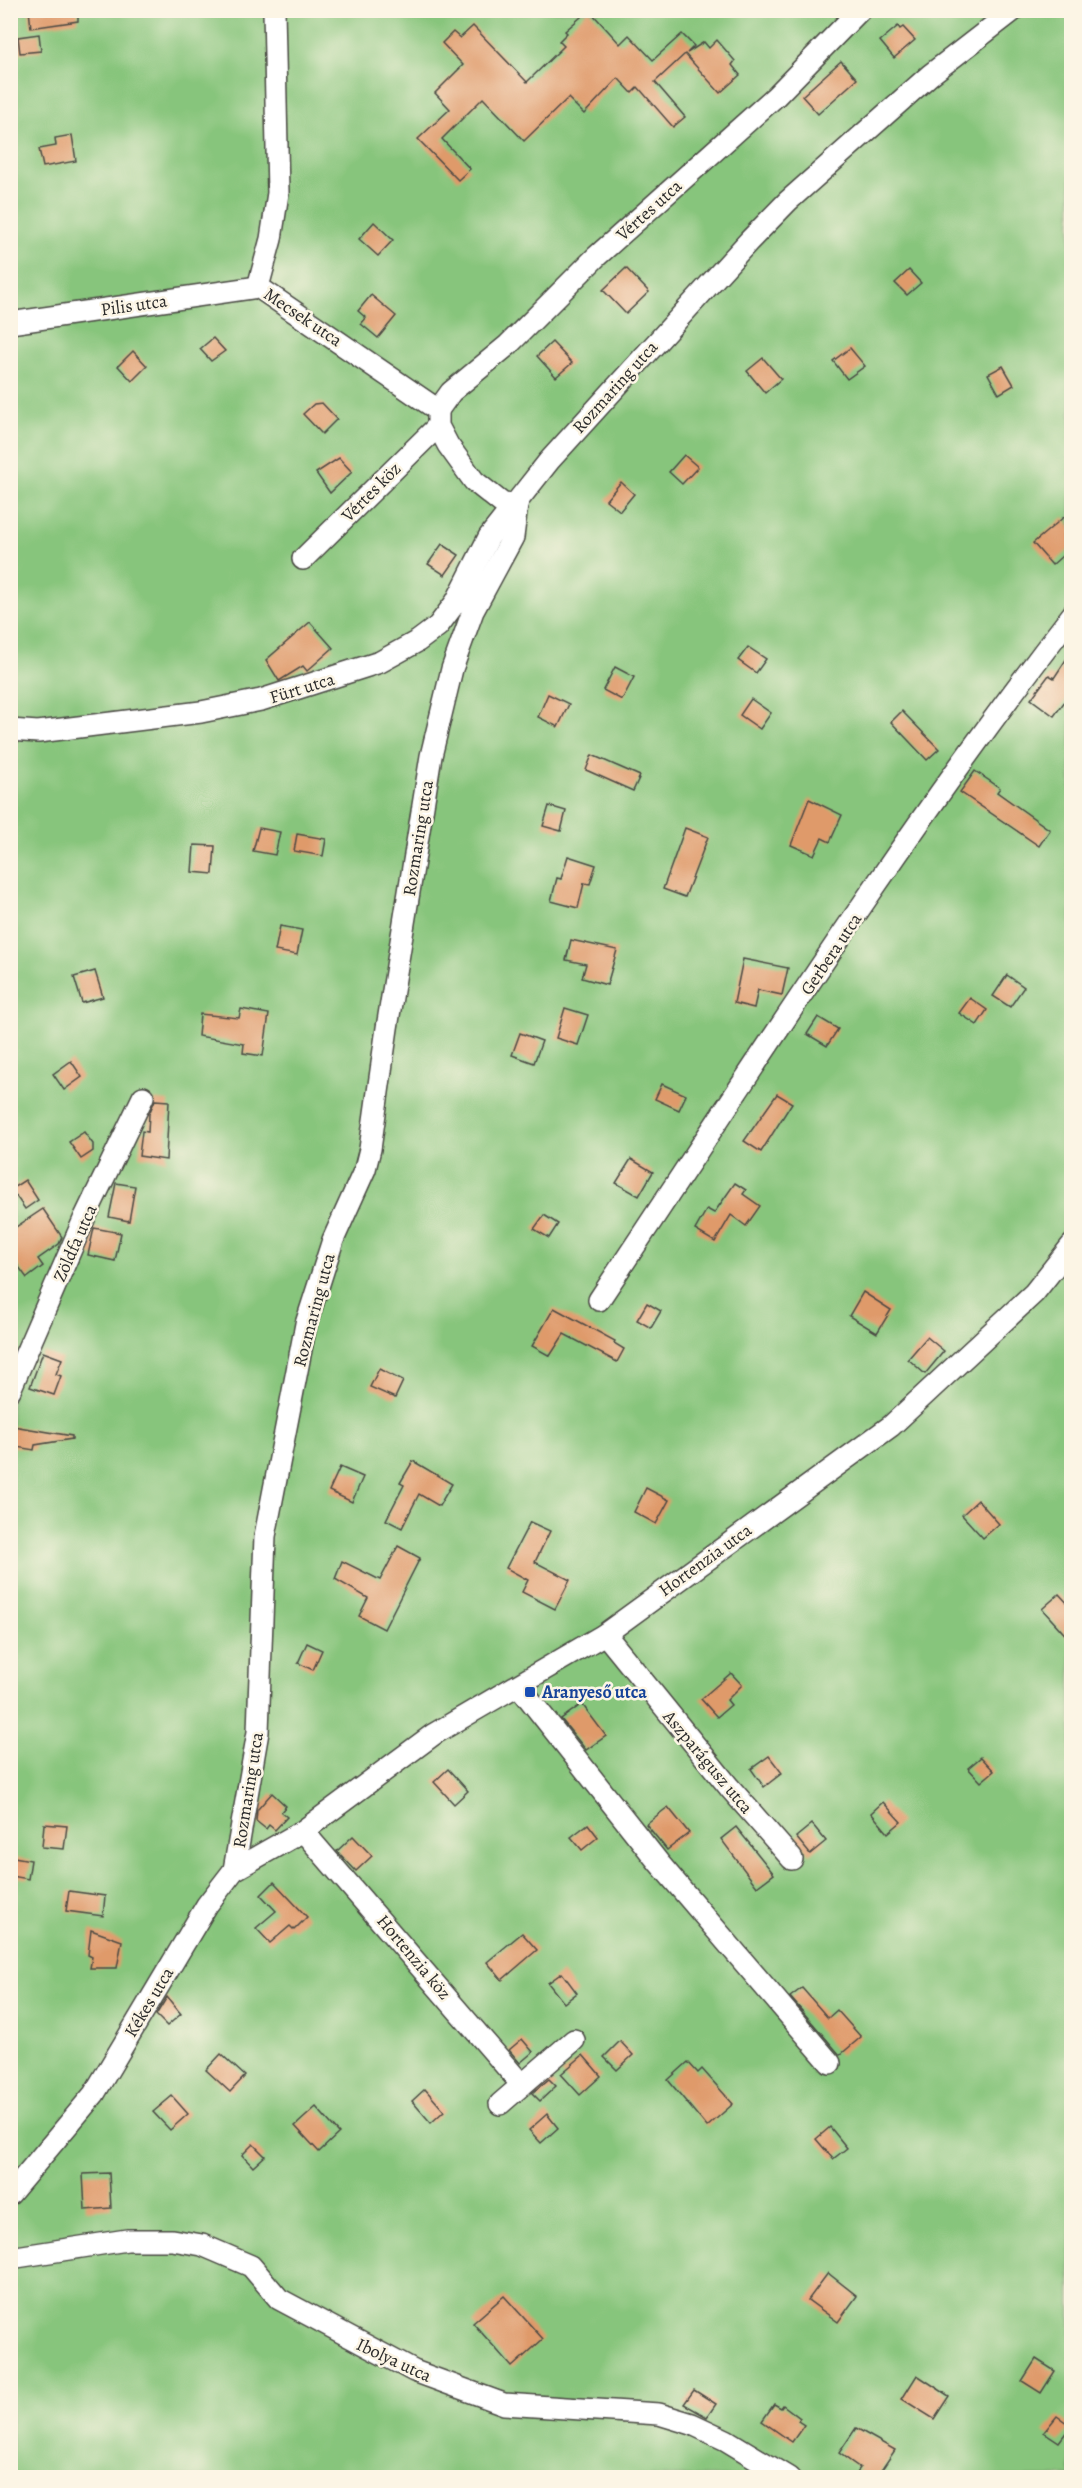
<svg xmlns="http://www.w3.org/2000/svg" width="1082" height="2488" viewBox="0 0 1082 2488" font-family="Alegreya,serif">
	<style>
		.green { fill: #87c57c; stroke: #597854; stroke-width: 1.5 }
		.building { fill: #df9a6a }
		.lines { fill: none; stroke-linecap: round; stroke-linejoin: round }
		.street-casing { stroke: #494843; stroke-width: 24 }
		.street { stroke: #fff; stroke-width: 21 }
		.transit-dot { fill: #1a4fb4; stroke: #fcf5e5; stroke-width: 2 }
		.labels { text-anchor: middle; stroke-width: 5; stroke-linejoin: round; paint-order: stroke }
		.street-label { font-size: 18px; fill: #2b2b2b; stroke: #fcf5e5 }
		.transit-label { font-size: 18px; font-weight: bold; fill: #164399; stroke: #fcf5e5; text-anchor: start }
	</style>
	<rect width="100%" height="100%" fill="#fcf5e5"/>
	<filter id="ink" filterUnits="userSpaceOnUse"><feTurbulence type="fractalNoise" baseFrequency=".0167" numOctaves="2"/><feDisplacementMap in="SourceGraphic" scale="12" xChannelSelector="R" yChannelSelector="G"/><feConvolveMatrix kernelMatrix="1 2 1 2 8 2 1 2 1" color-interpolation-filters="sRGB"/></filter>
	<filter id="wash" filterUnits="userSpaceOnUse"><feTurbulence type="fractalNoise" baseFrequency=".008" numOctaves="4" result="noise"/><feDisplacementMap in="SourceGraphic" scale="24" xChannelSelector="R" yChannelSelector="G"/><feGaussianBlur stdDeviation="1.35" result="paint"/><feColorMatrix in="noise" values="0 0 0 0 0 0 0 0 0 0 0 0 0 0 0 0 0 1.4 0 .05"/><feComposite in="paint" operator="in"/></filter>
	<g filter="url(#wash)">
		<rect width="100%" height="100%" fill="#f0e9cd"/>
		<!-- green -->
		<rect class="green" x="11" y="11" width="1060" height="2466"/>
		<g id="blocks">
			<!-- building -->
			<g class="building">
				<path d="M29 10H78V21L31 28Z"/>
				<path d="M589 10 620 44 629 35 653 60 682 34 694 46 687 53 704 42 709 48 717 40 735 61 732 65 740 75 720 93 685 54 655 82 685 117 673 127 638 87 632 93 618 78 584 114 568 98 524 141 483 98 442 139 470 169 458 180 418 139 450 109 435 93 463 65 442 43 453 32 460 38 473 26 527 82 564 46 559 41 567 33 565 31Z"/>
				<path d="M898 26 900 29 903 27 915 40 894 58 880 41Z"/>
				<path d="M39 34 41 51 20 53 18 37Z"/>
				<path d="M841 61 857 79 818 114 802 96Z"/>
				<path d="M72 135 76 161 43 167 39 149 56 146 55 138Z"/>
				<path d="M374 222 393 240 378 256 359 239Z"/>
				<path d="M626 268 649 292 626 314 603 290Z"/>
				<path d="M909 270 921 283 907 295 895 283Z"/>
				<path d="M371 295 396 316 378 338 361 324 366 318 358 311Z"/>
				<path d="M213 338 225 351 211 361 200 349Z"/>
				<path d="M552 342 572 363 556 377 537 356Z"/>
				<path d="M850 348 865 366 847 379 833 361Z"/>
				<path d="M133 351 147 366 132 381 118 366Z"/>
				<path d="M763 358 781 379 765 393 747 371Z"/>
				<path d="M1003 366 1014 385 999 394 988 374Z"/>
				<path d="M322 403 337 419 322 434 303 414 314 404Z"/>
				<path d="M684 455 698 467 682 484 669 472Z"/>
				<path d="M339 458 352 472 330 493 316 473Z"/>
				<path d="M621 482 634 494 620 511 606 500Z"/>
				<path d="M1064 517 1071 527V548L1052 565 1033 543Z"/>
				<path d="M442 544 459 555 445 575 428 564Z"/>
				<path d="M310 622 333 648 307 671 303 666 279 681 266 660Z"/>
				<path d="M748 647 766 659 756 673 738 660Z"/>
				<path d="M1071 652V693L1054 716 1031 699 1049 675 1054 678Z"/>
				<path d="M615 667 634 677 622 700 603 690Z"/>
				<path d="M548 694 569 704 558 727 538 717Z"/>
				<path d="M751 699 771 713 760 729 740 715Z"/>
				<path d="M902 711 939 749 927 760 891 722Z"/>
				<path d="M592 755 640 776 633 791 586 770Z"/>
				<path d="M975 771 1000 788 997 792 1050 830 1039 846 960 792Z"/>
				<path d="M809 799 842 815 830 842 822 838 814 855 791 845Z"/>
				<path d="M549 806 566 811 561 831 543 826Z"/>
				<path d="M259 828 280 832 275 855 253 851Z"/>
				<path d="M685 828 708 837 685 897 663 889Z"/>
				<path d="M297 834 326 839 323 856 294 851Z"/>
				<path d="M194 845 215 846 213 874 192 872Z"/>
				<path d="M568 856 596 865 590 884 584 883 578 908 551 901 557 878 561 879Z"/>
				<path d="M280 926 302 930 297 955 275 951Z"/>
				<path d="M571 940 617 950 607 985 582 978 586 964 566 960Z"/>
				<path d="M743 959 788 968 782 995 758 990 754 1008 734 1003Z"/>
				<path d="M95 971 103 997 82 1003 74 977Z"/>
				<path d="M1007 975 1024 987 1010 1007 993 996Z"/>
				<path d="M970 998 987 1010 977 1025 959 1013Z"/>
				<path d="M565 1008 588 1015 578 1045 556 1038Z"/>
				<path d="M241 1009 269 1014 263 1056 243 1053 244 1044 198 1036 200 1014 239 1018Z"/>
				<path d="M818 1017 838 1029 827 1046 807 1034Z"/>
				<path d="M520 1033 542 1041 534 1063 512 1055Z"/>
				<path d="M71 1061 82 1077 64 1090 53 1074Z"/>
				<path d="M662 1084 686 1095 679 1110 655 1099Z"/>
				<path d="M777 1094 792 1103 761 1152 744 1141Z"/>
				<path d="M155 1100 169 1101 166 1160 139 1156 142 1131 148 1132 149 1114Z"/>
				<path d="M84 1132 93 1144V1151L81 1159 69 1142Z"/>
				<path d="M631 1159 653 1172 639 1196 616 1183Z"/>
				<path d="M25 1180 38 1200 25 1209 11 1189Z"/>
				<path d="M116 1183 135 1186 129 1221 109 1217Z"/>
				<path d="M735 1183 746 1190 743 1194 760 1206 746 1226 731 1215 715 1242 695 1230 707 1209 714 1213Z"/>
				<path d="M43 1209 62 1237 59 1244 38 1259 43 1266 27 1278 10 1255V1231Z"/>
				<path d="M544 1215 558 1224 549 1238 534 1229Z"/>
				<path d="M94 1228 121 1233 115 1261 88 1255Z"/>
				<path d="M863 1292 891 1310 877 1333 849 1316Z"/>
				<path d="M647 1303 661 1311 651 1328 637 1320Z"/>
				<path d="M554 1308 615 1341 614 1343 624 1349 617 1362 564 1334 550 1356 532 1346Z"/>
				<path d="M927 1337 944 1351 925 1374 908 1359Z"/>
				<path d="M43 1352 62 1359 56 1374 61 1376 54 1395 30 1387Z"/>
				<path d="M379 1369 403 1381 395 1398 370 1387Z"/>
				<path d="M13 1426 72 1436V1439L35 1445 34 1450 10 1446Z"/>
				<path d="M413 1461 452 1484 439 1506 419 1494 402 1528 386 1520 404 1485 400 1483Z"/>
				<path d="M340 1467 363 1477 352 1502 329 1491Z"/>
				<path d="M646 1488 669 1500 656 1524 634 1512Z"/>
				<path d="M978 1500 999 1524 983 1538 962 1515Z"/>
				<path d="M530 1522 550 1531 535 1562 570 1580 555 1609 522 1592 528 1580 506 1568Z"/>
				<path d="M398 1546 420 1558 384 1629 359 1616 368 1598 335 1579 342 1561 380 1580Z"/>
				<path d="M1059 1594 1071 1607V1641L1042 1609Z"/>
				<path d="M307 1643 322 1650 313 1670 298 1663Z"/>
				<path d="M731 1673 742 1685 727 1700 731 1705 717 1717 701 1699Z"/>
				<path d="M582 1704 606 1736 586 1750 561 1719Z"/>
				<path d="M769 1756 782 1773 764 1787 751 1769Z"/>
				<path d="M981 1757 994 1771 981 1782 968 1768Z"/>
				<path d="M448 1769 468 1791 454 1804 434 1782Z"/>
				<path d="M272 1793 286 1806 281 1812 287 1817 275 1830 269 1825 266 1829 256 1821 257 1810Z"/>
				<path d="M883 1802 901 1822 888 1833 871 1813Z"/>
				<path d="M668 1807 689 1833 667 1850 646 1824Z"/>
				<path d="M44 1824 67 1826 64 1849 42 1847Z"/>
				<path d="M588 1824 598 1837 582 1850 571 1837Z"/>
				<path d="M812 1824 826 1841 810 1854 796 1837Z"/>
				<path d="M736 1827 774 1874 757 1887 721 1839Z"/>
				<path d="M353 1836 372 1856 356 1871 337 1851Z"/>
				<path d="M14 1857 31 1860 28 1879 11 1876Z"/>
				<path d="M274 1882 307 1917 294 1930 290 1926 270 1943 256 1928 276 1911 261 1895Z"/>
				<path d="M69 1891 105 1896 103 1916 66 1911Z"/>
				<path d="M91 1930 122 1941 117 1968H90L92 1957 88 1955Z"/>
				<path d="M522 1933 537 1950 502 1980 487 1962Z"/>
				<path d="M562 1973 577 1993 564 2003 548 1983Z"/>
				<path d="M802 1988 828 2018 837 2010 861 2037 840 2055 790 1997Z"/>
				<path d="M167 1997 181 2014 167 2026 156 2015Z"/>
				<path d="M522 2039 533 2052 520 2063 509 2050Z"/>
				<path d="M620 2041 633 2055 617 2070 604 2057Z"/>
				<path d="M221 2054 245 2076 230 2092 206 2070Z"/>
				<path d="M583 2055 601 2076 580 2095 561 2074Z"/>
				<path d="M688 2062 698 2073 702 2069 733 2104 707 2127 668 2080Z"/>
				<path d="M549 2079 556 2086 540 2101 532 2093Z"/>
				<path d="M425 2089 444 2111 431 2123 412 2101Z"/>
				<path d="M172 2096 188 2114 170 2130 153 2112Z"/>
				<path d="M316 2107 339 2133 319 2152 295 2126Z"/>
				<path d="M547 2114 558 2128 541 2143 529 2130Z"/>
				<path d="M830 2127 847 2148 833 2159 816 2139Z"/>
				<path d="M253 2144 265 2156 253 2167 242 2155Z"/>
				<path d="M109 2173 111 2208 85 2210 83 2174Z"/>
				<path d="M828 2273 857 2296 838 2322 808 2300Z"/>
				<path d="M504 2296 543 2339 512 2367 473 2323Z"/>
				<path d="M1036 2359 1055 2371 1041 2393 1022 2381Z"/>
				<path d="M917 2375 949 2396 934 2419 902 2399Z"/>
				<path d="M694 2390 716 2404 707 2417 684 2404Z"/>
				<path d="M774 2404 781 2408 783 2405 800 2418 798 2421 804 2425 792 2442 762 2421Z"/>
				<path d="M1057 2416 1071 2426 1059 2442 1044 2432Z"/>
				<path d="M856 2428 895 2450 876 2478H853L860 2468 839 2453Z"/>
			</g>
		</g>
	</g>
	<g filter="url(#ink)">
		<use href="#blocks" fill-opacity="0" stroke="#494843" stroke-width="1.5"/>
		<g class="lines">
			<defs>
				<g id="street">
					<path d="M258 287 438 410V426L448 445 474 481 503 504 517 505"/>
					<path d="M258 287 271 239 278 193 274 10"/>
					<path d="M10 323 258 287"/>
					<path d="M438 410 451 392 508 345 597 256 776 96 860 10"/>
					<path d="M303 559 438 426"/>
					<path d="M10 730 38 732 201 712 261 700 380 662 418 641 438 626 456 602 489 537 549 461 749 241 788 201 930 75 1014 10"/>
					<path d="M599 1300C753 1069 902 834 1072 615"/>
					<path d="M10 1390 85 1217 143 1097"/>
					<path d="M605 1634 729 1787 792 1859"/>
					<path d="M519 1686 659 1863 830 2063"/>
					<path d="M303 1831 522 2085 574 2040"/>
					<path d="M234 1870 258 1732 265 1536 306 1324 333 1240 365 1169 370 1149 387 1028 431 756 452 669 473 611 513 537 517 505"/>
					<path d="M500 2104 522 2085"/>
					<path d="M10 2194 94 2094 207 1905 234 1870 303 1831 434 1734 605 1634 891 1426 1034 1293 1072 1245"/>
					<path d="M10 2258 127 2240H172L202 2245 251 2266 279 2299 414 2371 504 2404 659 2414 692 2424 726 2440 789 2478"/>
				</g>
			</defs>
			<!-- street casing -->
			<use href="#street" class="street-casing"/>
			<!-- street -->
			<use href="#street" class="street"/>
		</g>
	</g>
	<!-- markers -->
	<rect class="transit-dot" x="524" y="1686" width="12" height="12" rx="3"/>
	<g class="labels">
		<!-- street labels -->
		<g class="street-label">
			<text transform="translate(649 210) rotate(-42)" y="6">Vértes utca</text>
			<text transform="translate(134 305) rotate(-8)" y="6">Pilis utca</text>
			<text transform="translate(303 317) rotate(34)" y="6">Mecsek utca</text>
			<text transform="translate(615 387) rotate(-48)" y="6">Rozmaring utca</text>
			<text transform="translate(371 492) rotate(-45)" y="6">Vértes köz</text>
			<text transform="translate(302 688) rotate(-17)" y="6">Fürt utca</text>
			<text transform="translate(418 838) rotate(-81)" y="6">Rozmaring utca</text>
			<text transform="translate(831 954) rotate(-56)" y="6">Gerbera utca</text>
			<text transform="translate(75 1243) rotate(-66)" y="6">Zöldfa utca</text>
			<text transform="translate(314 1310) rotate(-75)" y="6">Rozmaring utca</text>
			<text transform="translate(705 1560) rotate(-36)" y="6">Hortenzia utca</text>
			<text transform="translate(708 1762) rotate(50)" y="6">Aszparágusz utca</text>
			<text transform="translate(248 1790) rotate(-81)" y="6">Rozmaring utca</text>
			<text transform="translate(414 1957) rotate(50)" y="6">Hortenzia köz</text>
			<text transform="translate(149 2002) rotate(-59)" y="6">Kékes utca</text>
			<text transform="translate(394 2360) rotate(25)" y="6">Ibolya utca</text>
		</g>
		<!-- transit labels -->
		<g class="transit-label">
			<text x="542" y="1698">Aranyeső utca</text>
		</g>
	</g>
	<!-- margin -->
	<rect width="1082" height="2488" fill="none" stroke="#fcf5e5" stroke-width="36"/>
</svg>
